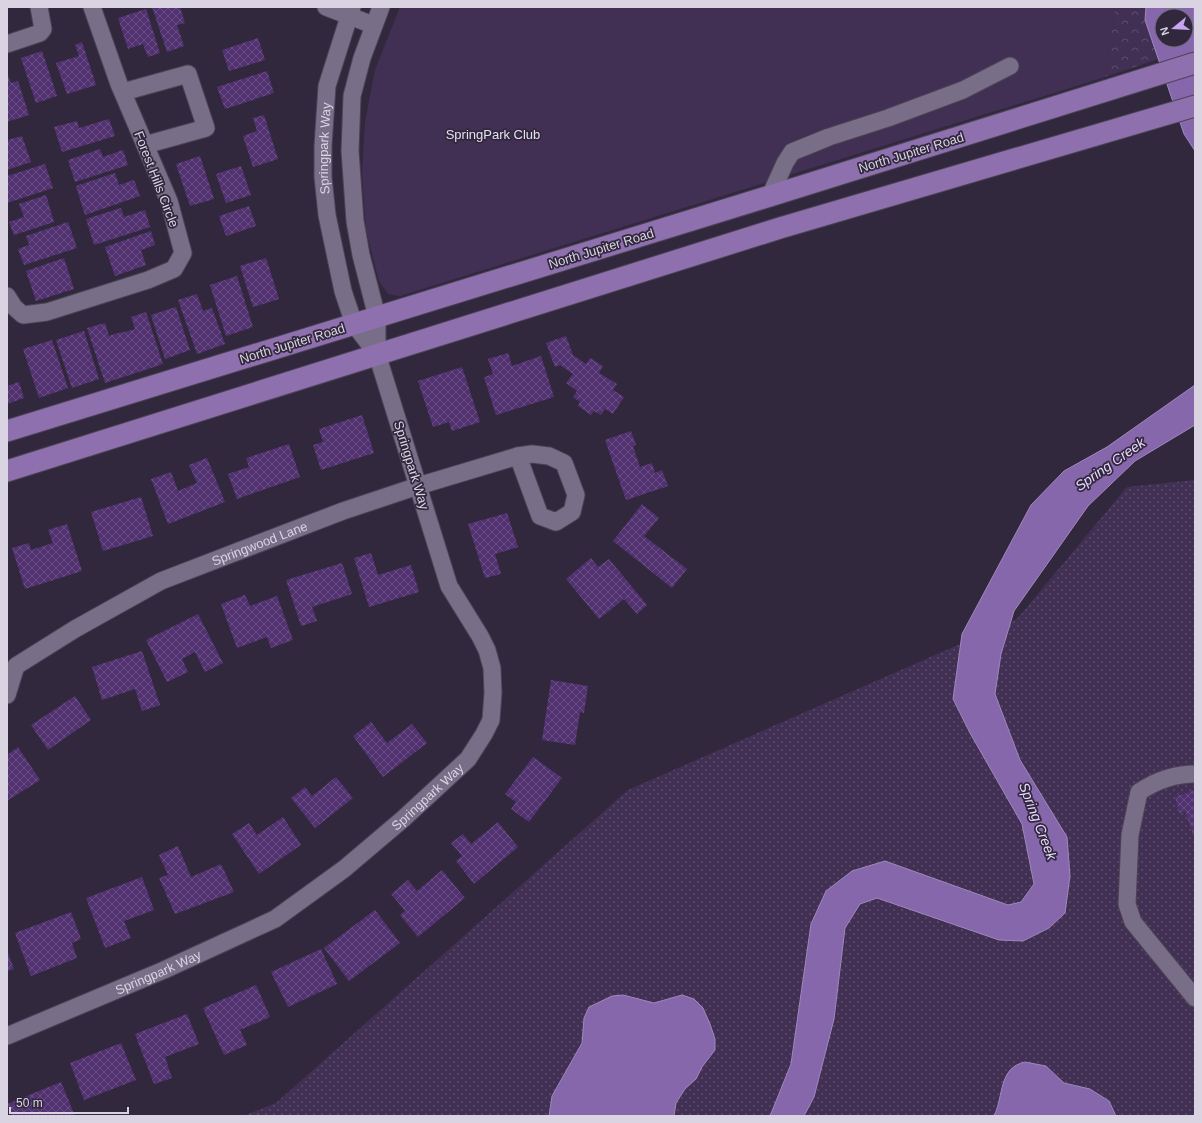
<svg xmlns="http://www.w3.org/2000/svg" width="1202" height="1123" viewBox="0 0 1202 1123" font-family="Helvetica,sans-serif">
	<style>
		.grass { fill: url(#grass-dots) }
		.forest { fill: url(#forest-crowns); fill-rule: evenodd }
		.park { fill: #413054 }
		.water { fill: #8767ab; stroke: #a088bc; fill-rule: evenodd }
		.building { fill: url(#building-cross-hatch) }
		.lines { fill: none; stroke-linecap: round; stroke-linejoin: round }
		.minor-casing { stroke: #4c4455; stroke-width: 19 }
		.major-casing { stroke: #4c4455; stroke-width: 23 }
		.minor { stroke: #796e87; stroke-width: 17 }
		.major { stroke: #8e70af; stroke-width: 21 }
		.labels { text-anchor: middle; stroke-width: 3.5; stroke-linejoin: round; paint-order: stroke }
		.park-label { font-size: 13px; fill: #e6def1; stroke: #32283e }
		.street-label { font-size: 13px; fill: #dad4e2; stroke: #32283e }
		.water-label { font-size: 14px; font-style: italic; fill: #e8d8fe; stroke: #32283e }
	</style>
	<defs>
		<pattern id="grass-dots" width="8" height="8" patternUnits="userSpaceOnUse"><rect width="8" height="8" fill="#413054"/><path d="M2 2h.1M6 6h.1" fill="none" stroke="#5c4d6c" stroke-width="1.8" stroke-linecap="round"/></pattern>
		<pattern id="forest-crowns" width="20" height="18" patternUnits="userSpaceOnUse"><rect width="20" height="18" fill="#413054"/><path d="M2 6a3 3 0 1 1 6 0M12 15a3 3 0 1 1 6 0" fill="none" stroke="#5c4d6c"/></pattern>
		<pattern id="building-cross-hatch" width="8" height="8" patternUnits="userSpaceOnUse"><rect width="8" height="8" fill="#513170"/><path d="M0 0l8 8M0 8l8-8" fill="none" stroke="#694e84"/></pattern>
	</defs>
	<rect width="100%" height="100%" fill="#32283e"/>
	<!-- grass -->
	<path class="grass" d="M1195 480V1116H243L276 1103 628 790 1017 619 1127 487Z"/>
	<!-- forest -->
	<path class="forest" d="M1115 7H1194L1195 47 1105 77ZM1162 16H1186V40H1162Z"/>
	<!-- park -->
	<path class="park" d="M400 7H1115L1105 77 400 296 388 294 379 281 366 230 362 174 365 122 375 70Z"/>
	<!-- water -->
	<g class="water">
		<path d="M1146 7H1194L1195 151 1184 134 1145 20ZM1162 16H1186V40H1162Z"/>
		<path d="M1195 385V425L1135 461 1088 506 1014 611 1001 654 995 694 1020 760 1067 837 1070 876 1065 913 1049 928 1023 941 999 940 877 898 860 904 845 928 834 1019 814 1097 804 1116H770L791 1064 811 924 826 891 852 871 885 861 1008 905 1021 902 1034 884 1022 824 970 733 953 699 962 634 1031 505 1064 471 1107 447Z"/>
		<path d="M623 995 654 1003 682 995 694 999 703 1008 710 1024 715 1039V1050L702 1067 696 1079 685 1089 676 1103 674 1116H549L552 1096 582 1043 584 1018 589 1007 612 996Z"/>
		<path d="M1025 1062 1046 1066 1064 1083 1090 1089 1109 1101 1116 1116H994C1004 1096 998 1068 1025 1062Z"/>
	</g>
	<!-- building -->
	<g class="building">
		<path d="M152 7H180L185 23 177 25 184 46 167 52Z"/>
		<path d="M146 9 160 53 148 57 143 44 128 49 118 18Z"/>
		<path d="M258 38 265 60 229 71 222 50Z"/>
		<path d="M82 42 96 85 67 94 56 63 79 56 75 45Z"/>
		<path d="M42 51 57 96 36 103 21 58Z"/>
		<path d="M267 71 274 93 225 109 217 87Z"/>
		<path d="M7 72 11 83 18 81 29 115 7 122Z"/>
		<path d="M264 115 278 159 253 167 243 136 257 131 253 118Z"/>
		<path d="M109 119 115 136 62 152 54 127 77 121 79 128Z"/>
		<path d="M22 136 31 162 7 170V140Z"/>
		<path d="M100 149 103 157 123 150 128 165 75 182 68 160Z"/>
		<path d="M200 156 214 199 190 206 176 164Z"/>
		<path d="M45 164 53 188 7 203V176Z"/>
		<path d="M241 166 251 195 226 203 216 174Z"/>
		<path d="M115 173 119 185 134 180 140 196 85 215 76 186Z"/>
		<path d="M46 195 54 222 14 235 9 222 24 217 19 204Z"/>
		<path d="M249 206 256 226 226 236 219 216Z"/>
		<path d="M121 208 124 217 145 210 150 227 94 245 86 219Z"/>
		<path d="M68 222 77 248 24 265 18 249 29 245 26 236Z"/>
		<path d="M151 231 155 245 141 250 146 265 115 276 105 247Z"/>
		<path d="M64 258 74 289 36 301 26 271Z"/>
		<path d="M266 258 279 299 253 307 240 266Z"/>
		<path d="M237 276 253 327 226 336 210 285Z"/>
		<path d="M197 294 203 311 212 308 225 344 197 354 178 300Z"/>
		<path d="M176 307 190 350 165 359 151 315Z"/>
		<path d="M146 312 163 364 105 383 87 328 105 323 109 336 121 332V333L135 329 131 317Z"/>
		<path d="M84 331 99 379 72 388 56 340Z"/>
		<path d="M566 336 573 355 586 364 590 358 603 366 599 373 617 384 613 390 624 397 613 414 605 409 601 415 594 411 591 415 578 406 580 402 573 397 577 391 566 383 573 374 560 365 555 367 546 343Z"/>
		<path d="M52 340 68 388 39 398 23 349Z"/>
		<path d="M508 353 512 366 541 356 554 397 496 415 484 377 493 374 488 359Z"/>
		<path d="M462 367 480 422 452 431 449 422 433 427 418 381Z"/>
		<path d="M19 382 24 398 7 404V386Z"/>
		<path d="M362 415 374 453 321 470 313 445 323 442 319 429Z"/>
		<path d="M631 431 636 445 633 446 640 467 652 463 655 473 662 470 668 486 626 500 605 440Z"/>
		<path d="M289 444 300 477 237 499 228 474 249 467 246 458Z"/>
		<path d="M207 458 225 502 168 524 151 479 171 472 178 491 197 483 189 465Z"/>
		<path d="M141 497 153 536 103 551 91 512Z"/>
		<path d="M642 504 659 518 644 536 687 569 672 588 613 541Z"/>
		<path d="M507 513 518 547 495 554 501 574 485 578 468 524Z"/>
		<path d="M67 524 82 571 25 589 12 548 29 543 31 550 53 543 48 530Z"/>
		<path d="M371 553 378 575 411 565 419 592 369 607 354 558Z"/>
		<path d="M591 558 598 567 609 559 647 605 637 614 624 599 599 619 566 579Z"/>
		<path d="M342 563 352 594 312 607 317 621 301 626 286 580Z"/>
		<path d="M245 595 250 606 277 596 293 640 271 648 267 637 237 648 221 604Z"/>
		<path d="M198 614 223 663 205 672 195 652 182 659 188 672 167 682 146 640Z"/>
		<path d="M142 651 160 705 142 711 135 689 102 700 92 667Z"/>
		<path d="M551 680 588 686 584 713 580 712 575 745 542 740Z"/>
		<path d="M75 696 91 720 48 750 31 725Z"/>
		<path d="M371 722 387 743 412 724 427 743 383 777 353 736Z"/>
		<path d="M18 747 40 780 7 801V755Z"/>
		<path d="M533 757 562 778 529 822 511 809 516 802 505 794Z"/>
		<path d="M336 777 353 798 315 828 291 798 305 787 312 796Z"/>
		<path d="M1195 790V840L1185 811 1179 813 1175 797Z"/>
		<path d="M283 817 301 845 259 874 232 834 249 823 257 835Z"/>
		<path d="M498 822 518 847 474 884 456 861 462 856 451 843 463 834 471 844Z"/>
		<path d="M178 846 191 877 221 864 234 892 175 914 159 878 168 875 159 855Z"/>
		<path d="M442 870 465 898 418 937 400 915 405 911 391 894 408 880 417 891Z"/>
		<path d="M142 877 154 910 124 921 131 938 105 948 86 898Z"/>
		<path d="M375 910 400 943 349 981 324 948Z"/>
		<path d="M71 912 81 939 72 943 77 958 31 976 15 933Z"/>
		<path d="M321 949 337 984 288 1007 271 972Z"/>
		<path d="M7 950 14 969 7 971Z"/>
		<path d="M256 985 270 1017 240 1030 247 1045 224 1055 203 1008Z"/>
		<path d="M187 1014 199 1044 165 1057 172 1078 154 1084 135 1034Z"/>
		<path d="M121 1043 136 1080 84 1100 70 1063Z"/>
		<path d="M61 1082 75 1116H12L7 1104Z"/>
	</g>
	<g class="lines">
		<defs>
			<g id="minor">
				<path d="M326 7 373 25"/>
				<path d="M7 44 40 33 43 29 39 7"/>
				<path d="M123 92 188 74 206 128 145 145"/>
				<path d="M770 196 785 163 792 152 829 137 888 118 963 90 1010 66"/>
				<path d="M7 296 14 307 23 315 47 312 148 280 174 269 183 253 169 201 119 84 92 7"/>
				<path d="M377 354V317L361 255 355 221 350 151 352 96 362 58 381 7"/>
				<path d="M532 454 549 456 564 463 576 495 572 512 556 522 540 516 518 456Z"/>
				<path id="s1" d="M7 695 16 666 75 629 161 581 343 511 418 486 518 456"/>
				<path d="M1195 774C1174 774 1157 780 1139 792L1130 835 1127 904 1133 922 1195 998"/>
				<path id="s2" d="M7 1036 164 970 275 919 344 869 403 819 468 759 484 734 491 720 493 693 492 668 487 650 480 636 449 586 377 354 354 324 343 291 327 215 323 177V146L327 86 352 7"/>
			</g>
			<g id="major">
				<path d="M7 431 770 196 1195 63"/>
				<path d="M7 471 780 228 1195 106"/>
			</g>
		</defs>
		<!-- minor casing -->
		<use href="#minor" class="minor-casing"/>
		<!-- major casing -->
		<use href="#major" class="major-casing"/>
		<!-- minor -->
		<use href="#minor" class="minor"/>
		<!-- major -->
		<use href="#major" class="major"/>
	</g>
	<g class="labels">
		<!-- park labels -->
		<g class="park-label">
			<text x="493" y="139">SpringPark Club</text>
		</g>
		<!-- street labels -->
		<g class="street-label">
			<text dy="5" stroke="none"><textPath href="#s2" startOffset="1194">Springpark Way</textPath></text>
			<text transform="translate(911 152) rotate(-17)" y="5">North Jupiter Road</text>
			<text transform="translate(157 179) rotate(69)" y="5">Forest Hills Circle</text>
			<text transform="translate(601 248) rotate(-17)" y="5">North Jupiter Road</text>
			<text transform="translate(292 343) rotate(-17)" y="5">North Jupiter Road</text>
			<text transform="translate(412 465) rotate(73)" y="5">Springpark Way</text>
			<text dy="5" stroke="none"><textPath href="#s1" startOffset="304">Springwood Lane</textPath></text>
			<text dy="5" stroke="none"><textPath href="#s2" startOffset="488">Springpark Way</textPath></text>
			<text dy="5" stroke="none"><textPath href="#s2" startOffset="164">Springpark Way</textPath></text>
		</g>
		<!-- water labels -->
		<g class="water-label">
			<text transform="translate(1110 464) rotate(-35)" y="5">Spring Creek</text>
			<text transform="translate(1038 821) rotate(69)" y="5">Spring Creek</text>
		</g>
	</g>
	<!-- border -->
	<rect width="1202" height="1123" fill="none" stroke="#dad4e2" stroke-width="16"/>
	<!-- north arrow -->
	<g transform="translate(1174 28) rotate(252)"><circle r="19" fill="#32283e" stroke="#756d80"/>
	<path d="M0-3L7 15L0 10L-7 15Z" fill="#c7a6ef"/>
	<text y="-6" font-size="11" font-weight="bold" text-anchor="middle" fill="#dad4e2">N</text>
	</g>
	<!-- scale -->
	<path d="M10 1107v6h118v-6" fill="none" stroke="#dad4e2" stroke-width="2"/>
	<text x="16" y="1107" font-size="12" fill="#dad4e2" stroke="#32283e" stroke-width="3" paint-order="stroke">50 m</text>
</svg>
